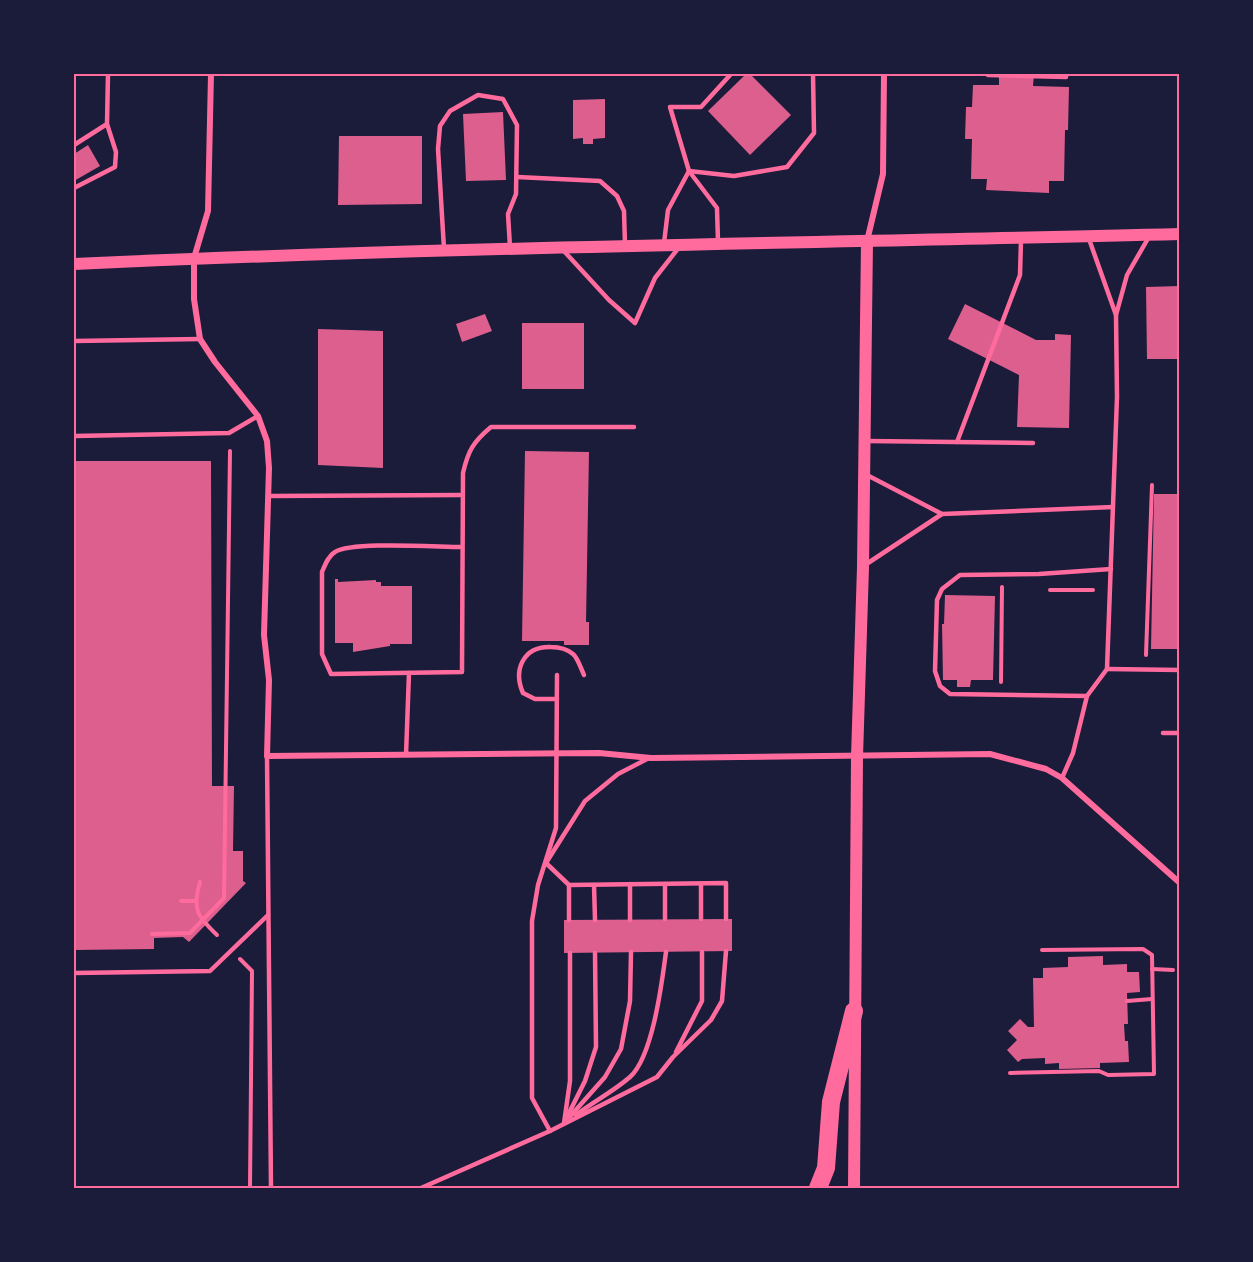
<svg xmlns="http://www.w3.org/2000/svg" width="1253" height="1262" viewBox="0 0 1253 1262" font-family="'Golos Text',sans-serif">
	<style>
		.building { fill: #dd5f8e }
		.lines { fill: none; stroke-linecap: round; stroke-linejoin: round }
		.path { stroke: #ff6b9d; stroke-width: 4 }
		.service { stroke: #ff6b9d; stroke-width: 4.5 }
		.minor { stroke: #ff6b9d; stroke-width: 6 }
		.secondary { stroke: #ff6b9d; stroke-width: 12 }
		.motorway { stroke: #ff6b9d; stroke-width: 18 }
		.neatline { fill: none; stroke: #ff6b9d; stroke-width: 2 }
	</style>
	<rect width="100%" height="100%" fill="#1b1b3a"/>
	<!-- building -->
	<g class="building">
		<path d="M746 74H750L791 115 750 155 708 111Z"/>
		<path d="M999 74H1034L1033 86 1069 87 1068 130H1065L1064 181H1049V193L986 190 987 179H971L972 139H965L966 107H972L973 85H999Z"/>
		<path d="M605 99V138L593 139V144H583V138L573 139V100Z"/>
		<path d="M503 112 506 180 466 181 463 114Z"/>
		<path d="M339 136H422V204L338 205Z"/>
		<path d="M88 145 100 166 74 181V154Z"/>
		<path d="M1180 286V359H1147L1146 287Z"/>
		<path d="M965 304 1036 340H1055V334L1071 335 1069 428 1017 427 1019 375 948 339Z"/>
		<path d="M485 314 492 331 462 342 456 324Z"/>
		<rect x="522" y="323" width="62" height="66"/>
		<path d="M318 329 383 331V468L318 465Z"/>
		<path d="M525 451 589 452 586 622H589V645H564V641H522Z"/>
		<path d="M74 461H211L212 786H234L233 851H243V881L246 883 189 942 183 937 154 938V949L74 950Z"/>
		<path d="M1154 494H1180V649H1151Z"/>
		<path d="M335 579H338V582L376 580V582H381V586H412V644H390V646L353 652V643H335Z"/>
		<path d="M945 595 995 596 993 680H971L970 687H957V680H943L942 624H944Z"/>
		<path d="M732 919V951L564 953V920Z"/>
		<path d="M1103 956V965L1127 964V972H1139L1140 992 1127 993 1128 1024H1124L1125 1041H1128L1129 1062 1100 1063V1068L1059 1069V1063L1045 1064V1058L1022 1059 1018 1062 1007 1050 1017 1040 1008 1031 1020 1019 1028 1027H1034L1033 978H1043V968L1068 967V957Z"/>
	</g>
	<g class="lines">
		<!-- path -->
		<g class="path">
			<path d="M1050 590H1093"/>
			<path d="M1146 655 1152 485"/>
			<path d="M1001 682 1002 587"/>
			<path d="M200 882C192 909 197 916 217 935"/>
			<path d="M181 901H195"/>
			<path d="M152 934 190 933 224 898 230 451"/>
			<path d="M240 959 252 971 250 1188"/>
			<path d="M1152 969 1173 970"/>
			<path d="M1127 1001 1152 999"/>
			<path d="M1010 1073 1099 1071 1108 1075 1154 1074 1152 955 1143 949 1042 950"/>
		</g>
		<!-- service -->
		<g class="service">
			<path d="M988 74V75L1066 77V74"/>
			<path d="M74 145 107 124"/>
			<path d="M689 171 734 176 787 167 814 133 813 74"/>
			<path d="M517 177 600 181 617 196 624 211 625 245"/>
			<path d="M74 188 115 167 116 152 107 124 108 74"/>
			<path d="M718 242 717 208 689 171 670 107H701L731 74"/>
			<path d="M664 243 668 210 689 171"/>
			<path d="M444 249 438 149 440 126 450 111 478 95 503 99 517 125 516 194 508 214 510 247"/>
			<path d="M563 250 609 300 635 323 655 278 680 246"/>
			<path d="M1116 315 1127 275 1150 235"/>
			<path d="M74 341 200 339"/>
			<path d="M74 436 229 433 258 416"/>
			<path d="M867 441 1033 443"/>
			<path d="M957 442 1020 275 1021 240"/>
			<path d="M865 474 942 514 1113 507"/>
			<path d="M268 496 462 495"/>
			<path d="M462 547C437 547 351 541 335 552 328 556 325 565 322 572V654L331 674 462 672 463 473C468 451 473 442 491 427H634"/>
			<path d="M865 565 942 514"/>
			<path d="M1107 669 1180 670"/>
			<path d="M1087 696 950 694 940 686 935 671 937 600 942 589 960 575 1039 574 1111 569"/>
			<path d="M557 699H535L523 693C513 670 523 646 551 647 559 647 567 649 573 654 578 658 581 669 584 675"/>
			<path d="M1163 733H1180"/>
			<path d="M406 755 409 673"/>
			<path d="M267 756 271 1188"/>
			<path d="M649 758 618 774 585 801 546 863 569 885 726 883V919"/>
			<path d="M1062 778 1073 753 1087 696 1107 669 1117 397 1116 315 1089 239"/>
			<path d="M630 884V920"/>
			<path d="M665 884V919"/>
			<path d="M701 884V919"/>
			<path d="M569 885V920"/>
			<path d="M594 885 595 920"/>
			<path d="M74 973 210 971 267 916"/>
			<path d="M676 1052 702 1001V952"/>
			<path d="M568 1115 585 1081 596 1047 595 953"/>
			<path d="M576 1115C593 1102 614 1091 630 1077 653 1056 662 982 666 952"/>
			<path d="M566 1121 605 1077 621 1049 630 1001 631 952"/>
			<path d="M564 1123 570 1081V953"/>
			<path d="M550 1131 532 1098V921L538 885 556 828 557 675"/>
			<path d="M421 1188 550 1131 657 1077 673 1057 711 1020 722 1001 726 951"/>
		</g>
		<!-- minor -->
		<g class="minor">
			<path d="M211 74 208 211 194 258V299L200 339 215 362 258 416 267 441 269 468 264 635 269 680 267 756 599 753 651 758 990 754 1046 769 1062 778 1180 883"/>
			<path d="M867 241 883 174 884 74"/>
		</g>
		<!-- secondary -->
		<g class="secondary">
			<path d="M74 264C442 247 811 243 1180 234"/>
			<path d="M854 1188 857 757 863 567 867 241"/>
		</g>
		<!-- motorway -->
		<path class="motorway" d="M818 1188 826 1168 831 1102 854 1011"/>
	</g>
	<!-- border -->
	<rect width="1253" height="1262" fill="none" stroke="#1b1b3a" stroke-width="150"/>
	<rect x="75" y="75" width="1103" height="1112" class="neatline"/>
</svg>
